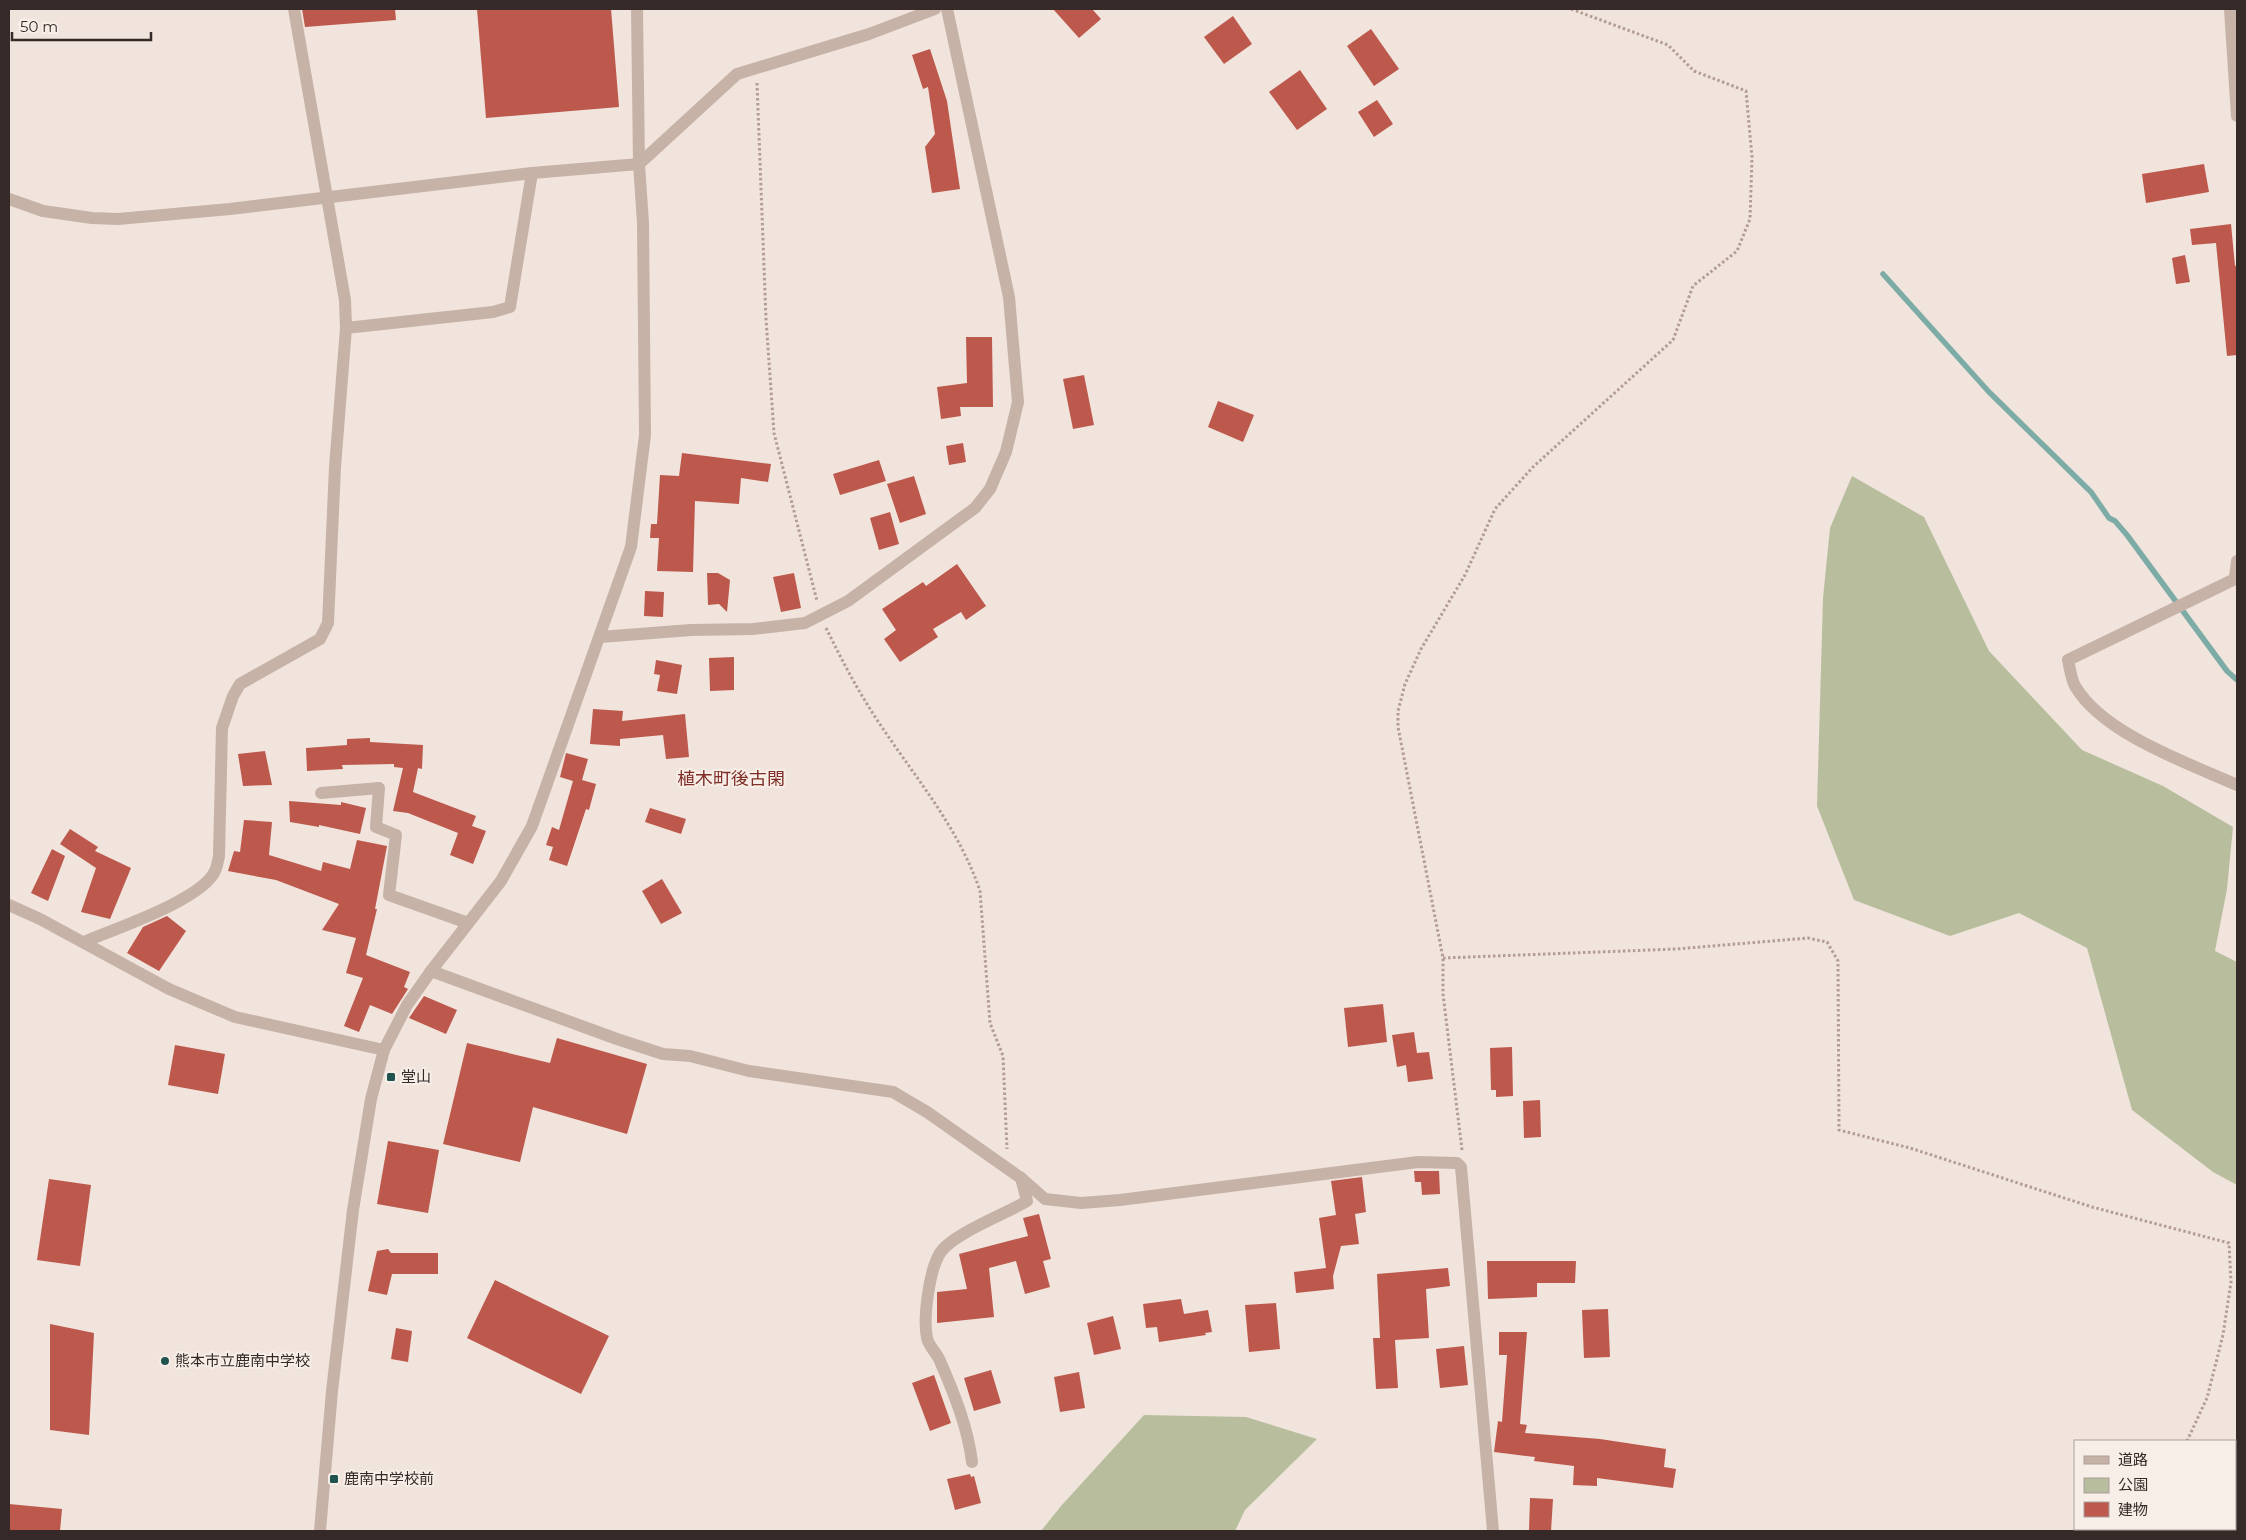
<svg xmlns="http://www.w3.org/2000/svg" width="2246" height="1540" viewBox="0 0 2246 1540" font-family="Montserrat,'Noto Sans JP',sans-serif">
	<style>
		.green { fill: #b8be9d }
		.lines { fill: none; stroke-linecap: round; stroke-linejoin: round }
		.stream { stroke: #7daba6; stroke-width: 5.5 }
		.building { fill: #bd584c }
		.path { stroke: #b39c93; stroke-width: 3; stroke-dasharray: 2.5 2.5; stroke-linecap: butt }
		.minor { stroke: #c7b2a8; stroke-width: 12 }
		.tertiary { stroke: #c7b2a8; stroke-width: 12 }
		.poi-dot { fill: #20534f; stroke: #f8eee8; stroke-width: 2 }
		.labels { text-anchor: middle; stroke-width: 4; stroke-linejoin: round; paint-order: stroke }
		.poi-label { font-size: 15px; fill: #352a28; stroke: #f8eee8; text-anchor: start }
		.quarter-label { font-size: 18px; fill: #7e2f27; stroke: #f8eee8 }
	</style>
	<rect width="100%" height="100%" fill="#f0e4dc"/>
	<!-- green -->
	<g class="green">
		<path d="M1852 476 1924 517 1989 651 2082 750 2163 786 2233 827 2227 889 2215 951 2237 962V1185L2213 1172 2132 1110 2087 948 2019 913 1950 936 1854 900 1817 806 1823 598 1830 528Z"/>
		<path d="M1144 1415 1246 1417 1317 1439 1245 1510 1235 1531H1041L1061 1506Z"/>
	</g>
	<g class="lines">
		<!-- stream -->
		<path class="stream" d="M1883 274 1989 392 2091 492 2109 518 2115 521 2127 535 2227 671 2237 680"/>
	</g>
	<!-- building -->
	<g class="building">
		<path d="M302 9H395L396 20 305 27Z"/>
		<path d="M477 9H611L619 107 486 118Z"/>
		<path d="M1053 9H1092L1101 19 1079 38Z"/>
		<path d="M1233 16 1252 44 1224 64 1204 37Z"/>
		<path d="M1371 29 1399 69 1374 86 1347 46Z"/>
		<path d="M930 49 947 101 960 189 932 193 925 147 935 134 928 87 923 89 912 55Z"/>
		<path d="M1300 70 1327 109 1297 130 1269 92Z"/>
		<path d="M1377 100 1393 124 1374 137 1358 112Z"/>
		<path d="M2204 164 2209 192 2146 203 2142 174Z"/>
		<path d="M2231 224 2235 266 2237 265V355L2227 356 2216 243 2192 245 2190 229Z"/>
		<path d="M2185 255 2190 282 2176 284 2172 258Z"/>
		<path d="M966 337H992L993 407H960L961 416 941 419 937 387 967 383Z"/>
		<path d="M1084 375 1094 425 1073 429 1063 379Z"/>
		<path d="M1218 401 1254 415 1243 442 1208 427Z"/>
		<path d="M963 443 966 462 949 465 946 446Z"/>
		<path d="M682 453 771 464 768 482 741 478 739 504 695 501 693 572 657 571 659 538H650L651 524H657L660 475 679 476Z"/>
		<path d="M879 460 886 481 840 495 833 474Z"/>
		<path d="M914 476 926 514 900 523 887 484Z"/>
		<path d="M890 512 899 544 879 550 870 518Z"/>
		<path d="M957 564 986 606 966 620 961 612 933 629 938 637 900 662 884 639 896 630 882 609 923 582 926 586Z"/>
		<path d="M707 573H718L730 580 727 612 719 604 708 605Z"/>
		<path d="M794 573 801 608 781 612 773 577Z"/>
		<path d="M645 591 664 592 663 617 644 616Z"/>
		<path d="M734 657V690L710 691 709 658Z"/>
		<path d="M656 660 682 665 677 694 657 691 660 675 654 674Z"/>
		<path d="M593 709 623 711 622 721 685 714 689 757 666 759 663 735 620 739V746L590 744Z"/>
		<path d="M370 738V742L423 745 422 769 418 768 413 792 476 816 472 826 486 831 473 864 450 855 458 833 408 813 393 811 403 768 394 767V764L342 765 343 769 307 771 306 748 347 745V739Z"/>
		<path d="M265 751 272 785 243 786 238 754Z"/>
		<path d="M566 753 588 759 582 780 596 784 589 810 586 809 567 866 549 860 553 847 546 845 552 827 559 830 573 781 560 777Z"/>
		<path d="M289 801 341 805V802L366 808 360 834 319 825V827L290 822Z"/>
		<path d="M650 808 686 819 681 834 645 822Z"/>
		<path d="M244 820 272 822 269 855 321 871 323 862 350 869 357 840 387 846 375 909H377L366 955 410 972 404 987 408 989 392 1014 370 1005 359 1032 344 1026 363 978 346 973 356 938 322 930 339 904 276 880 228 871 234 851 240 852Z"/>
		<path d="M70 829 98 847 95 851 131 868 110 919 81 912 96 868 60 844Z"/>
		<path d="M52 849 65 856 48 901 31 893Z"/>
		<path d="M662 879 682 913 661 924 642 891Z"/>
		<path d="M167 916 186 931 159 971 127 953 143 927Z"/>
		<path d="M424 996 457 1010 446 1034 409 1018Z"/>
		<path d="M1383 1004 1387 1042 1348 1047 1344 1008Z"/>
		<path d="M1414 1032 1417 1053 1429 1052 1433 1079 1408 1082 1406 1065 1397 1067 1392 1035Z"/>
		<path d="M557 1038 647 1064 627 1134 533 1107 520 1162 443 1144 467 1043 550 1063Z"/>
		<path d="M175 1045 225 1054 218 1094 168 1085Z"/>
		<path d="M1512 1047 1513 1096 1496 1097V1090H1491L1490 1048Z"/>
		<path d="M1540 1100 1541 1137 1524 1138 1523 1101Z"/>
		<path d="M388 1141 439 1150 428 1213 377 1204Z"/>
		<path d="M1414 1171H1439L1440 1194 1422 1195 1421 1182H1415Z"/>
		<path d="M1362 1177 1366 1212 1355 1214 1359 1244 1341 1246 1333 1276 1334 1289 1296 1293 1294 1272 1326 1268 1319 1218 1336 1215 1331 1181Z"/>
		<path d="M49 1179 91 1185 80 1266 37 1260Z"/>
		<path d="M1039 1214 1051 1259 1043 1261 1050 1287 1025 1294 1016 1261 989 1268 994 1317 937 1323V1292L967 1289 959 1254 1028 1236 1023 1218Z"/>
		<path d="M388 1249 391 1253H438V1274H392L387 1295 368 1291 377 1251Z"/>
		<path d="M1487 1261H1576L1575 1283H1537V1297L1488 1299Z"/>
		<path d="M1448 1268 1450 1286 1426 1289 1429 1338 1395 1340 1398 1388 1376 1389 1373 1338H1380L1377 1274Z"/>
		<path d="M495 1280 609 1336 581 1394 467 1338Z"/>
		<path d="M1181 1299 1184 1314 1208 1310 1212 1332 1205 1333 1206 1335 1159 1342 1157 1327 1146 1328 1143 1304Z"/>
		<path d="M1276 1303 1280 1349 1249 1352 1245 1305Z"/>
		<path d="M1608 1309 1610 1357 1584 1358 1582 1310Z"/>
		<path d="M1113 1316 1121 1349 1094 1355 1087 1323Z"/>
		<path d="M50 1324 94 1333 89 1435 50 1430Z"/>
		<path d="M396 1328 412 1331 408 1362 391 1359Z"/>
		<path d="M1499 1332H1527L1520 1424 1527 1425 1525 1433 1600 1439 1666 1449 1664 1467 1676 1469 1673 1488 1597 1478V1486L1573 1485 1574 1466 1534 1461 1535 1457 1494 1452 1498 1421 1502 1422 1507 1355H1499Z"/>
		<path d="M1464 1346 1468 1385 1440 1388 1436 1349Z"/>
		<path d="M991 1370 1001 1403 974 1411 964 1378Z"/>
		<path d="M1079 1372 1085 1408 1060 1412 1054 1377Z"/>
		<path d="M934 1375 951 1423 930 1431 912 1383Z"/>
		<path d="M970 1474 971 1477 974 1476 981 1503 955 1510 947 1479Z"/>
		<path d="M1530 1498 1553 1499 1551 1531H1529Z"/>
		<path d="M9 1504 62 1509 60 1531H9Z"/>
	</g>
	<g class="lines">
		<!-- path -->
		<g class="path">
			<path d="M757 83 766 319 774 433 817 601"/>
			<path d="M826 628C838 652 850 676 864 699 902 763 956 819 980 891L990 1023 1003 1056 1007 1149"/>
			<path d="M1443 958 1676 949 1808 938 1827 942 1838 961 1839 1130 1910 1148 2092 1207 2229 1243 2231 1282 2223 1335 2207 1398 2187 1441"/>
			<path d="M1462 1150 1443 994V958L1398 727V711L1405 684 1421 649 1465 575 1495 509 1533 467 1673 340 1693 286 1737 251 1750 219 1752 157 1746 91 1694 71 1668 45 1571 9"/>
			<path d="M2149 1531 2150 1529"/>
		</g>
		<!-- minor -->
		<g class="minor">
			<path d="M2230 9 2237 116"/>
			<path d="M639 164 737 74 869 34 935 9"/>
			<path d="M346 328 493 312 510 307 532 173"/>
			<path d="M2235 577 2237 561"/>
			<path d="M2237 578 2068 660C2070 668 2071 679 2075 686 2103 734 2188 763 2237 785"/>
			<path d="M600 637 691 630 753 629 805 623 848 601 975 508 990 489 1006 452 1018 402 1009 297 947 9"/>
			<path d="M321 793 379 788 376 827 396 835 389 895 468 923"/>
			<path d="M9 905 40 919 169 989 235 1017 384 1050"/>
			<path d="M84 942C114 929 202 900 215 871 217 867 218 861 219 856L222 728 233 696 240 684 320 639 328 623 335 467 346 328 345 300 294 9"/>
			<path d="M431 971 617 1039 663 1054 690 1056 749 1071 893 1092 927 1112 1021 1178 1045 1199 1081 1203 1120 1200 1418 1162 1457 1163 1461 1167 1493 1531"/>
			<path d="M972 1462C968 1428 954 1393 940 1361 937 1353 929 1347 927 1338 923 1318 929 1271 940 1253 952 1234 1006 1214 1027 1201L1021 1178"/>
		</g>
		<!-- tertiary -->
		<g class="tertiary">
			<path d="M9 199 43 211 92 218 118 219 230 209 532 173 639 164"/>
			<path d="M320 1531 332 1391 353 1210 371 1099 384 1050 407 1005 431 971 501 881 532 826 631 547 645 435 643 223 639 164 637 9"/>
		</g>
	</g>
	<!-- markers -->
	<g class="poi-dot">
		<rect x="386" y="1072" width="10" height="10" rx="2.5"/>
		<circle cx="165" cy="1361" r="5"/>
		<rect x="329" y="1474" width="10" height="10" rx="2.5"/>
	</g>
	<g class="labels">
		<!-- poi labels -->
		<g class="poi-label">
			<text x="401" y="1082">堂山</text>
			<text x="175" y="1366">熊本市立鹿南中学校</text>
			<text x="344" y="1484">鹿南中学校前</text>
		</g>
		<!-- quarter labels -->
		<g class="quarter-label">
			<text x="731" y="785">植木町後古閑</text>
		</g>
	</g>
	<!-- border -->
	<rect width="2246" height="1540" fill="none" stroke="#352a28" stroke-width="20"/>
	<!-- legend -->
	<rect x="2074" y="1440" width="162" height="90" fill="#f8eee8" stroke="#aaa09b"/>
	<rect x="2084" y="1456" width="25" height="8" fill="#c7b2a8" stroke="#aaa09b"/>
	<text x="2118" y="1465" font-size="15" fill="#352a28">道路</text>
	<rect x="2084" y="1478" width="25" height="15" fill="#b8be9d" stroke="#aaa09b"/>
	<text x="2118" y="1490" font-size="15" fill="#352a28">公園</text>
	<rect x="2084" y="1502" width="25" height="15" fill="#bd584c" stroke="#aaa09b"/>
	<text x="2118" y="1515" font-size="15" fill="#352a28">建物</text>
	<!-- scale -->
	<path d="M12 32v8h139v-8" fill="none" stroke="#352a28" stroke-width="2.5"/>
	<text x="20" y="32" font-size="15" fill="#352a28" stroke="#f8eee8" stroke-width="4" paint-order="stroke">50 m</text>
</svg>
